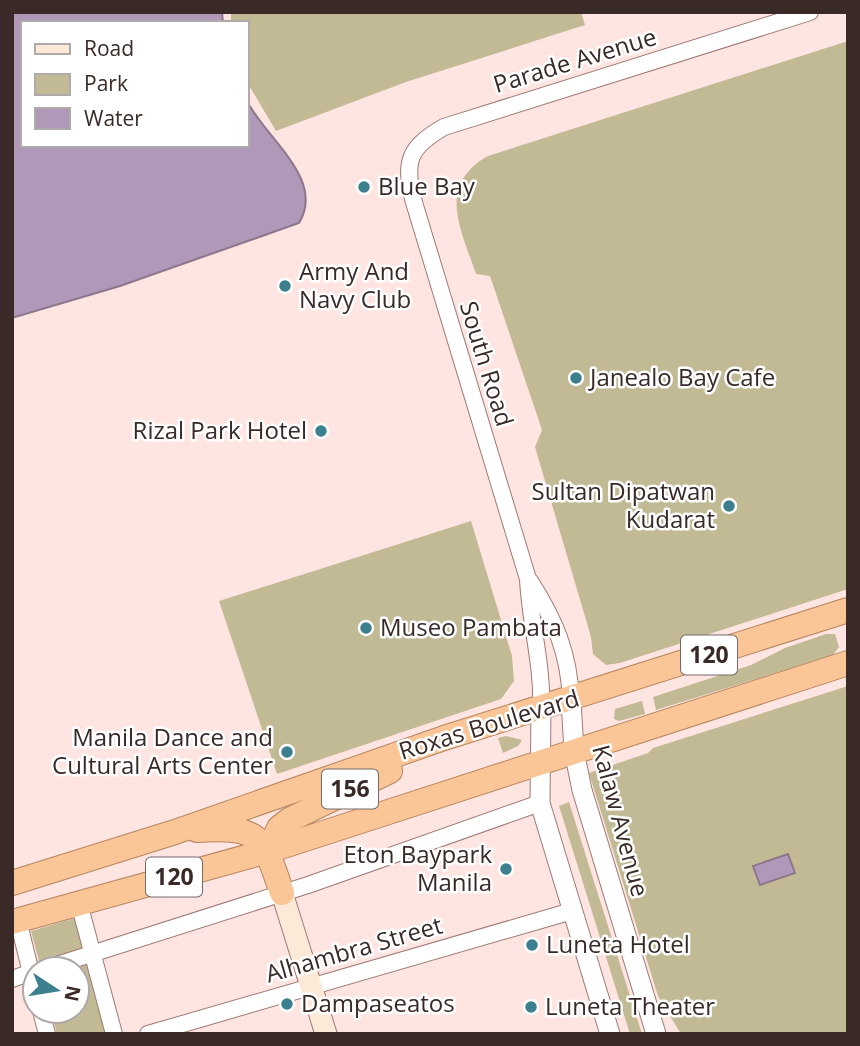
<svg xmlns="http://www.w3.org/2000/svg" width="860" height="1046" viewBox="0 0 860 1046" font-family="'Open Sans',sans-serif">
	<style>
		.green { fill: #c2ba95 }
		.water { fill: #b098b8; stroke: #8c778c; stroke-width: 2 }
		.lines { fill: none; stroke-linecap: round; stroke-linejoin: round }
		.minor-casing { stroke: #9f7973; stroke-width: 18 }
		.tertiary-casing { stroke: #9f7973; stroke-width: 21 }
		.secondary-casing { stroke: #9f7973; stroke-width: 23 }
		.trunk-casing { stroke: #b5855f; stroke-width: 26 }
		.minor { stroke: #fff; stroke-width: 16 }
		.tertiary { stroke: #fff; stroke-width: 19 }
		.secondary { stroke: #fde9d8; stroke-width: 21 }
		.trunk { stroke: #fac697; stroke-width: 24 }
		.poi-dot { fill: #3c7f8e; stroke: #fff; stroke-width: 2.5 }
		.labels { text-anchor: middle; stroke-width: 5; stroke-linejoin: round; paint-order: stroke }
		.shield { fill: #fff; stroke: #746968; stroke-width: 2 }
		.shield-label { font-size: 23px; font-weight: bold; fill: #392927 }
		.street-label { font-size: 24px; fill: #392927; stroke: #fff }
		.poi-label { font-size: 24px; fill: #392927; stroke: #fff; text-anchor: start }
	</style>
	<rect width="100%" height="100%" fill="#ffe5e1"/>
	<!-- green -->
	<g class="green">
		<path d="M231 12H581L585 25 406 82 276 131 247 82V23H231Z"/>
		<path d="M848 41V589L620 663 606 665 593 654 591 637 535 447 542 430 490 276 476 274C461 230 436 185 488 156Z"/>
		<path d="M471 521 512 656 514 681 501 699 277 774 219 601Z"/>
		<path d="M826 634H835L839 647 833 655 656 710 653 697 751 665 785 648Z"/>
		<path d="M848 686V1034H681L658 996 589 773 648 753 653 748Z"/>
		<path d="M642 701 645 714 619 721 614 719 615 709Z"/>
		<path d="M506 736 522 740 518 746 503 753 498 738Z"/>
		<path d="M569 802 642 1034H630L559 806Z"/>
		<path d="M75 918 106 1034H57L51 1011H77V969H41L31 931Z"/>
	</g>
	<!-- water -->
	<g class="water">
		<path d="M12 12H222L223 23H23V145H247V101C265 138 326 179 299 223L120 286 12 318Z"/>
		<path d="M788 854 795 873 760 885 753 866Z"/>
	</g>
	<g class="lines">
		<defs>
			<g id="minor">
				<path d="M530 581C555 620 569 653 571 700"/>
				<path d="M541 709C543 665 530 623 528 579L413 199C404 161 409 147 444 127L810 12"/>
				<path d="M79 903 114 1034"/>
				<path d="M18 920 35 989"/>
				<path d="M44 969 308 885 540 803"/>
				<path d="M12 979 35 971"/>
				<path d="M41 1011 47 1034"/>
				<path d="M148 1034 572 911"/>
			</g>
			<g id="tertiary">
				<path d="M571 700 574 751 582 790 656 1034"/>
				<path d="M541 709 540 803 610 1034"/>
			</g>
			<path id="secondary" d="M282 893 326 1034"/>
			<g id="trunk">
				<path d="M197 830C262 826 263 837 282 893"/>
				<path d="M268 851 279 828 289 820 390 771"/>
				<path d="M12 883 175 832 444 738 848 610"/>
				<path d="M12 922 268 851 848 663"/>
			</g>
		</defs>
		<!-- minor casing -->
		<use href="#minor" class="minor-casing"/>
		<!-- tertiary casing -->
		<use href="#tertiary" class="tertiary-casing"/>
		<!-- secondary casing -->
		<use href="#secondary" class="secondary-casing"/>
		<!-- trunk casing -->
		<use href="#trunk" class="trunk-casing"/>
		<!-- minor -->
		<use href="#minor" class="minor"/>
		<!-- tertiary -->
		<use href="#tertiary" class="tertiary"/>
		<!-- secondary -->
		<use href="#secondary" class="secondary"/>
		<!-- trunk -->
		<use href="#trunk" class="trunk"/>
	</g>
	<!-- markers -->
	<g class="poi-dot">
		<circle cx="364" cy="187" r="7"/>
		<circle cx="285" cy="286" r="7"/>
		<circle cx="576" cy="378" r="7"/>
		<circle cx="321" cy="431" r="7"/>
		<circle cx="729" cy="506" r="7"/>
		<circle cx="366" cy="628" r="7"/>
		<circle cx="287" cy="752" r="7"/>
		<circle cx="506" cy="869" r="7"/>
		<circle cx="532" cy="945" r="7"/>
		<circle cx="287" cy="1004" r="7"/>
		<circle cx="531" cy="1007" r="7"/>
	</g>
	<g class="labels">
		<!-- shield labels -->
		<g class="shield">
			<rect x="681" y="635.5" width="56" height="39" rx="5"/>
			<rect x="322" y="769.5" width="56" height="39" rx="5"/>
			<rect x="146" y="857.5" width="56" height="39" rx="5"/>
		</g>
		<g class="shield-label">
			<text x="709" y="663">120</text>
			<text x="350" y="797">156</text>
			<text x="174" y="885">120</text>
		</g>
		<!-- street labels -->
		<g class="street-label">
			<text transform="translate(575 61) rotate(-17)" y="8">Parade Avenue</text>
			<text transform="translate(486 364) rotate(73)" y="8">South Road</text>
			<text transform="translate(489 725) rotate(-17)" y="8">Roxas Boulevard</text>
			<text transform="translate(620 821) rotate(75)" y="8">Kalaw Avenue</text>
			<text transform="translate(354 950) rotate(-16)" y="8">Alhambra Street</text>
		</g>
		<!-- poi labels -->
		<g class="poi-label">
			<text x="378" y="195">Blue Bay</text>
			<text x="299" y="280">Army And<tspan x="299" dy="28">Navy Club</tspan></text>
			<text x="590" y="386">Janealo Bay Cafe</text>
			<text x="307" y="439" text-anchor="end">Rizal Park Hotel</text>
			<text x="715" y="500" text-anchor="end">Sultan Dipatwan<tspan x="715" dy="28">Kudarat</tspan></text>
			<text x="380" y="636">Museo Pambata</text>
			<text x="273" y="746" text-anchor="end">Manila Dance and<tspan x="273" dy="28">Cultural Arts Center</tspan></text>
			<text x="492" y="863" text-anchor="end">Eton Baypark<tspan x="492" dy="28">Manila</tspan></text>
			<text x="546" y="953">Luneta Hotel</text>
			<text x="301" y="1012">Dampaseatos</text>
			<text x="545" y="1015">Luneta Theater</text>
		</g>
	</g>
	<!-- border -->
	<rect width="860" height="1046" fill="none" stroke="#392927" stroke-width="28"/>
	<!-- legend -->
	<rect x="21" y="21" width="228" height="126" fill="#ffffff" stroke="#b0a9a9" stroke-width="2"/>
	<rect x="35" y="44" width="35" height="10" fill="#fde9d8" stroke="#b0a9a9" stroke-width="2"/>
	<text x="84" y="56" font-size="21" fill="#392927">Road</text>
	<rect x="35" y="74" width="35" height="21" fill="#c2ba95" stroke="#b0a9a9" stroke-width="2"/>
	<text x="84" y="91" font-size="21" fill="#392927">Park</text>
	<rect x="35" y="108" width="35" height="21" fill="#b098b8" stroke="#b0a9a9" stroke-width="2"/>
	<text x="84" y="126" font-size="21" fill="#392927">Water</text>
	<!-- north arrow -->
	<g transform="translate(56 990) rotate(102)"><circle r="33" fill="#ffffff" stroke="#b0a9a9" stroke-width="2"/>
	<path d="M0-5L12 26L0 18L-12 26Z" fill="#3c7f8e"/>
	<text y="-10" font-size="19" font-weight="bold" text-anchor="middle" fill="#392927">N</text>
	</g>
</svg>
